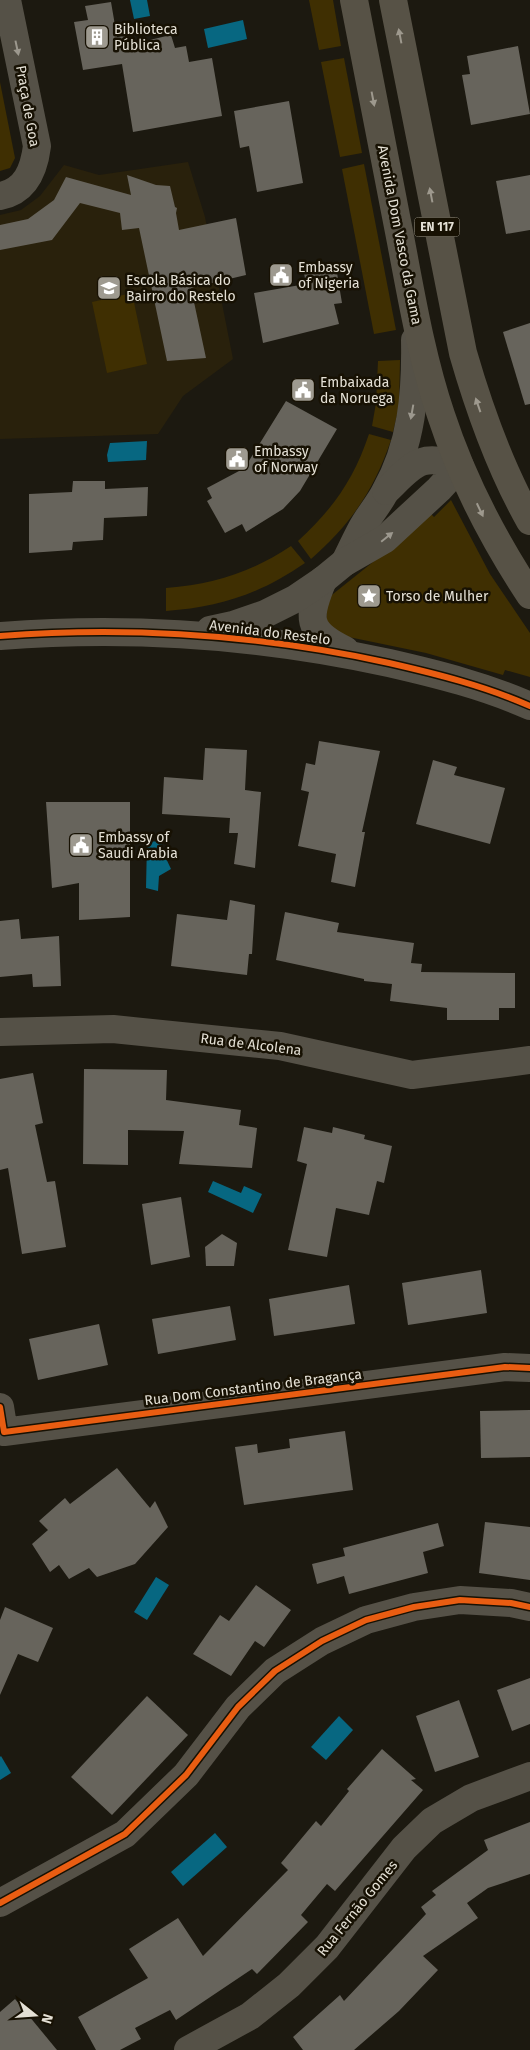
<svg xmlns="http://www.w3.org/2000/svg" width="530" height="2050" viewBox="0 0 530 2050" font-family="'Fira Sans',sans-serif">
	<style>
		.built { fill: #29210c }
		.green { fill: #3f2f02 }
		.water { fill: #076781 }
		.building { fill: #67645c }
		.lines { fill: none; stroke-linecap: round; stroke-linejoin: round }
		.minor { stroke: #555147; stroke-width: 28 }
		.tertiary { stroke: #555147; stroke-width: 28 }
		.primary { stroke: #575246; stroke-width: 28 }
		.cycleway-casing { stroke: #171103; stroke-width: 9 }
		.cycleway { stroke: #e95d12; stroke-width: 6 }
		.oneway { fill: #9e998e }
		.oneway2 { fill: #9c988e }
		.labels { text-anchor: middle; stroke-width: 5; stroke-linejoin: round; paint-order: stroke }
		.shield { fill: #171103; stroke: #a6a296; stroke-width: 1 }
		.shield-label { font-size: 12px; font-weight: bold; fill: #e4e0d5 }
		.poi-label { font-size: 14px; fill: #e4e0d5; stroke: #171103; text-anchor: start }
		.street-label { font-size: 14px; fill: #e4e0d5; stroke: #171103 }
	</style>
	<rect width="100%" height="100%" fill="#1c1910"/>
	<!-- built -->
	<path class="built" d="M188 162 205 217 233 359 183 396 158 434 0 439V215L21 210 40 196 64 165 99 175Z"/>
	<!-- green -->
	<g class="green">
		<path d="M309 0H333L341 46 319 50Z"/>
		<path d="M344 58 362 153 340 157 321 62Z"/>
		<path d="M0 82 15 158 10 168 0 171Z"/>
		<path d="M364 164 396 330 374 334 342 169Z"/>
		<path d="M132 293 147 364 107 373 92 302Z"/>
		<path d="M400 360 399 406 393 432 372 426 376 403 378 361Z"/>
		<path d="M369 434 391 440C374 490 351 524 311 559L298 541C333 509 354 479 369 434Z"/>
		<path d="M451 500 490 574 530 633V677L505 670 503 675 426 653 339 635 326 624 327 600 333 594 393 546 430 513 434 517Z"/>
		<path d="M291 546 305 563C260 594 220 607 166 611V588C214 584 250 573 291 546Z"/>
	</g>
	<!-- water -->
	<g class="water">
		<path d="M130 0H147L150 16 134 19Z"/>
		<path d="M243 20 247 39 208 48 204 29Z"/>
		<path d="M147 441 146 460 108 462 107 455 110 443Z"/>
		<path d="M161 841 163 852 171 869 159 876 158 891 146 888 147 842Z"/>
		<path d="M213 1181 241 1193 244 1186 262 1194 253 1213 208 1192Z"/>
		<path d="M156 1577 169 1585 147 1620 134 1612Z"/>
		<path d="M339 1716 353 1730 326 1760 311 1747Z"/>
		<path d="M1 1756 11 1773 0 1780V1757Z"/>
		<path d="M215 1833 227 1847 183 1886 171 1872Z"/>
	</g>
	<!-- building -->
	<g class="building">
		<path d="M111 2 117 37 126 36 128 45 171 35 175 48 186 46 189 62 212 58 222 116 133 132 122 64 83 70 74 22 88 20 85 6Z"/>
		<path d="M518 46 530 114 471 125 462 75 470 74 467 56Z"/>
		<path d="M289 101 303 183 257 192 249 146 240 148 234 111Z"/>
		<path d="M127 175 156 185 170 186 175 207 177 208 176 213 179 230 236 218 246 275 191 288 206 358 167 361 139 228 122 230 120 213 80 203 52 240 0 250V225L28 219 54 200 66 177 131 195Z"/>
		<path d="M530 175V230L506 234 496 181Z"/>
		<path d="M336 267 342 303 334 304 339 324 263 343 254 293 306 284 304 273Z"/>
		<path d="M530 323V404L525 405 503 332Z"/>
		<path d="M286 401 337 429 300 491 283 509 246 532 242 524 225 533 207 501 212 498 207 488 239 471 247 464Z"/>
		<path d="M73 481H105V489L148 487 147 516 104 518 103 540 73 542 72 550 29 553V494L72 492Z"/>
		<path d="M319 741 380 751 362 832H365L355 887 331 882 336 854 298 846 309 792 301 790 306 763 315 765Z"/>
		<path d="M205 748 247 750 245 790 261 792 255 868 234 864 238 833H229L230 818 162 814 164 777 203 780Z"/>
		<path d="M433 760 457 767 454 775 505 788 490 844 416 824Z"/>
		<path d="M46 802H130V917L79 920V883L52 888Z"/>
		<path d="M230 900 255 905 252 954H249L247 975 171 966 177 914 227 920Z"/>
		<path d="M285 912 339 923 337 932 414 943 411 963 422 964 421 972 515 973V1008H499V1020H447V1008L390 1001 392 984 364 981V979L276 960Z"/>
		<path d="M19 919 21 939 59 936 61 986 33 987 32 974 0 977V921Z"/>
		<path d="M84 1069 167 1070 166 1100 241 1110 239 1125 257 1128 252 1168 179 1164 184 1131 128 1130V1165L83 1164Z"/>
		<path d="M33 1073 43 1123 35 1125 47 1182 55 1181 66 1247 22 1254 8 1168 0 1170V1079Z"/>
		<path d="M304 1127 332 1133 333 1127 365 1135 364 1139 392 1146 384 1183 377 1181 369 1215 336 1208 327 1257 288 1250 307 1164 297 1161Z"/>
		<path d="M181 1197 190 1257 151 1265 142 1204Z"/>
		<path d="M222 1234 237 1243 234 1266H206L205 1247Z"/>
		<path d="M481 1270 487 1313 408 1325 402 1283Z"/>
		<path d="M349 1285 355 1324 274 1336 269 1299Z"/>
		<path d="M230 1306 236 1340 158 1354 152 1319Z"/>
		<path d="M99 1324 108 1365 38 1380 29 1339Z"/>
		<path d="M530 1410V1457L481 1458 480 1411Z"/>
		<path d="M345 1431 353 1490 244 1505 235 1447 257 1444 258 1453 290 1448 289 1439Z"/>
		<path d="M117 1468 150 1508 155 1501 168 1527 135 1564 97 1577 89 1568 69 1579 59 1565 50 1572 32 1544 48 1530 39 1521 65 1498 70 1504Z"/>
		<path d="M485 1522 530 1527V1580L479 1573Z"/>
		<path d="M438 1523 444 1546 423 1552 428 1573 349 1594 344 1576 317 1584 312 1564 345 1556 343 1548Z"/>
		<path d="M256 1585 291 1610 264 1647 255 1641 231 1676 193 1654 220 1615 229 1621Z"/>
		<path d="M5 1607 53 1628 38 1662 18 1654 0 1695V1620Z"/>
		<path d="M530 1678V1724L512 1731 497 1690Z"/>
		<path d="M147 1696 188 1735 112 1815 71 1777Z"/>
		<path d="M459 1700 479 1757 435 1772 416 1716Z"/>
		<path d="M382 1749 416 1779 411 1780 423 1790 335 1891 327 1884 301 1915 308 1922 257 1974 252 1969 176 2020 170 2010 135 2028 141 2039 120 2050H96L78 2017 148 1978 129 1949 178 1918 203 1956 288 1870 281 1863 316 1821 321 1826 349 1791 347 1789Z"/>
		<path d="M530 1822V1874L488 1888 467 1903 478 1918 423 1956 438 1970 399 2011 354 2050H303L293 2037 340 1995 344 2001 426 1914 421 1907 436 1895 432 1891 488 1850 484 1840Z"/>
		<path d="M15 1999 57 2050H0V2012Z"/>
	</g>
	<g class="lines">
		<!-- minor -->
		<g class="minor">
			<path d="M0 196C26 191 34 170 37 146L7 0"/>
			<path d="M0 1032 113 1029 280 1046 412 1075 530 1060"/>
			<path d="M0 1407 4 1432 505 1367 530 1368"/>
			<path d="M0 1903 125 1834 186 1775 238 1707 275 1671 322 1641 366 1620 414 1607 460 1600 511 1603 530 1607"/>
			<path d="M188 2050 250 2016 289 1985 327 1947 404 1848 432 1821 471 1798 530 1776"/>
		</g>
		<!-- tertiary -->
		<g class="tertiary">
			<path d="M345 562C351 550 356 539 362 528 369 515 379 504 385 492 412 445 416 392 415 340"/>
			<path d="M323 580C307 618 306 631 345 650"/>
			<path d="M210 630 233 625 265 614 295 599 323 580 345 562 385 539 439 489 460 466C420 452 414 464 386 491"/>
			<path d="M0 636C130 626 261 635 389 663 437 674 485 686 530 706"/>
		</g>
		<!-- primary -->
		<g class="primary">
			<path d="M354 0C370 81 385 161 401 242 412 300 422 359 441 415 462 479 493 539 530 595"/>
			<path d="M393 0 463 353C480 412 500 468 530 521"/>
		</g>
		<defs>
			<g id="cycleway">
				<path d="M0 636C130 626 261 635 389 663 437 674 485 686 530 706"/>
				<path d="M0 1407 4 1432 505 1367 530 1368"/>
				<path d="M0 1903 125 1834 186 1775 238 1707 275 1671 322 1641 366 1620 414 1607 460 1600 511 1603 530 1607"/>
			</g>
		</defs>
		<!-- cycleway casing -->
		<use href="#cycleway" class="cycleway-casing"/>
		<!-- cycleway -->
		<use href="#cycleway" class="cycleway"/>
	</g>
	<!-- one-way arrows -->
	<defs><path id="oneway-solid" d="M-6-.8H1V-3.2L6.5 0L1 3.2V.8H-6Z" transform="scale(1.25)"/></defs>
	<g class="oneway">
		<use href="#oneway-solid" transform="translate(400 36) rotate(-101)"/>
		<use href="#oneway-solid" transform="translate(373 99) rotate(79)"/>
		<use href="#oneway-solid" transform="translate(431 195) rotate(-101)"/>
		<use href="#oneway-solid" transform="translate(478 405) rotate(-109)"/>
		<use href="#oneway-solid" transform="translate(480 510) rotate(65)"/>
	</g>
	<g class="oneway2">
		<use href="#oneway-solid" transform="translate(17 48) rotate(78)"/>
		<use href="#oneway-solid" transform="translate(412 412) rotate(100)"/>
		<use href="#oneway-solid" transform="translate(387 537) rotate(-39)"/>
	</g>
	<!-- icons -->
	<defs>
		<symbol id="building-square" viewBox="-11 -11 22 22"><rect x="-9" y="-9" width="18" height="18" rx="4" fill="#9e9a90" stroke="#171103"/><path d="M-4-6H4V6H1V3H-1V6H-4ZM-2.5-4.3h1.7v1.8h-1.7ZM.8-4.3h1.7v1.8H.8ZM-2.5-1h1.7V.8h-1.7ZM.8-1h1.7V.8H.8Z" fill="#fff"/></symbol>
		<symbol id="civic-square" viewBox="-11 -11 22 22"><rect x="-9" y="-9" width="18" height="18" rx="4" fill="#9e9a90" stroke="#171103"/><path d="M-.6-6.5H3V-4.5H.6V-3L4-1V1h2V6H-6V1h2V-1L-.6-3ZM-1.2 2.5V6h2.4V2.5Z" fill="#fff"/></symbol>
		<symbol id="school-square" viewBox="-11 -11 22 22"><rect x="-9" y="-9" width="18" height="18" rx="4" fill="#9e9a90" stroke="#171103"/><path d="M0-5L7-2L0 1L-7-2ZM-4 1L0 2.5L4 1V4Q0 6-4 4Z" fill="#fff"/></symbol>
		<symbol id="sight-square" viewBox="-11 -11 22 22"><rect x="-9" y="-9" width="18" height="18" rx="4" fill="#9e9a90" stroke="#171103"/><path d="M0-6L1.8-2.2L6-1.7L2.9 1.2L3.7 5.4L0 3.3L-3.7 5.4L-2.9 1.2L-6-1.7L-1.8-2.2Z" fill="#fff"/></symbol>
	</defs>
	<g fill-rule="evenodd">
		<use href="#building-square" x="83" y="23" width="28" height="28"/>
		<use href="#civic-square" x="267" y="261" width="28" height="28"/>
		<use href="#school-square" x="95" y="274" width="28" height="28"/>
		<use href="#civic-square" x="289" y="376" width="28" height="28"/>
		<use href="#civic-square" x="223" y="445" width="28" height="28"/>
		<use href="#sight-square" x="355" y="582" width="28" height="28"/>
		<use href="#civic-square" x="67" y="831" width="28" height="28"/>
	</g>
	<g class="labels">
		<!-- shield labels -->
		<rect class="shield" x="414.5" y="217.5" width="45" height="19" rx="4"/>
		<g class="shield-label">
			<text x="437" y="231">EN 117</text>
		</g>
		<!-- poi labels -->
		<g class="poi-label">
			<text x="114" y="34">Biblioteca<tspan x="114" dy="16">Pública</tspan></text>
			<text x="298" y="272">Embassy<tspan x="298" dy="16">of Nigeria</tspan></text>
			<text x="126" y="285">Escola Básica do<tspan x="126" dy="16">Bairro do Restelo</tspan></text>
			<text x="320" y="387">Embaixada<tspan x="320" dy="16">da Noruega</tspan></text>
			<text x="254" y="456">Embassy<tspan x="254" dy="16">of Norway</tspan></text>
			<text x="386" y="601">Torso de Mulher</text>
			<text x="98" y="842">Embassy of<tspan x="98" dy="16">Saudi Arabia</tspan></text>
		</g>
		<!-- street labels -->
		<g class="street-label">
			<text transform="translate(28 106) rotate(80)" y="5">Praça de Goa</text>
			<text transform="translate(400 235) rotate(79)" y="5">Avenida Dom Vasco da Gama</text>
			<text transform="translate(270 632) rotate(7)" y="5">Avenida do Restelo</text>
			<text transform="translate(251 1044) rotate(7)" y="5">Rua de Alcolena</text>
			<text transform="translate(253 1387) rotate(-7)" y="5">Rua Dom Constantino de Bragança</text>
			<text transform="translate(357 1908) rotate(-51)" y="5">Rua Fernão Gomes</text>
		</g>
	</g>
	<!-- north arrow -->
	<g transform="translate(35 2015) rotate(107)" stroke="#171103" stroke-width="4" paint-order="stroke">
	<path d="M0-4L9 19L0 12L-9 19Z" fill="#e4e0d5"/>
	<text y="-8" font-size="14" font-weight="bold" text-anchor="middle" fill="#e4e0d5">N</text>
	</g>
</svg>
